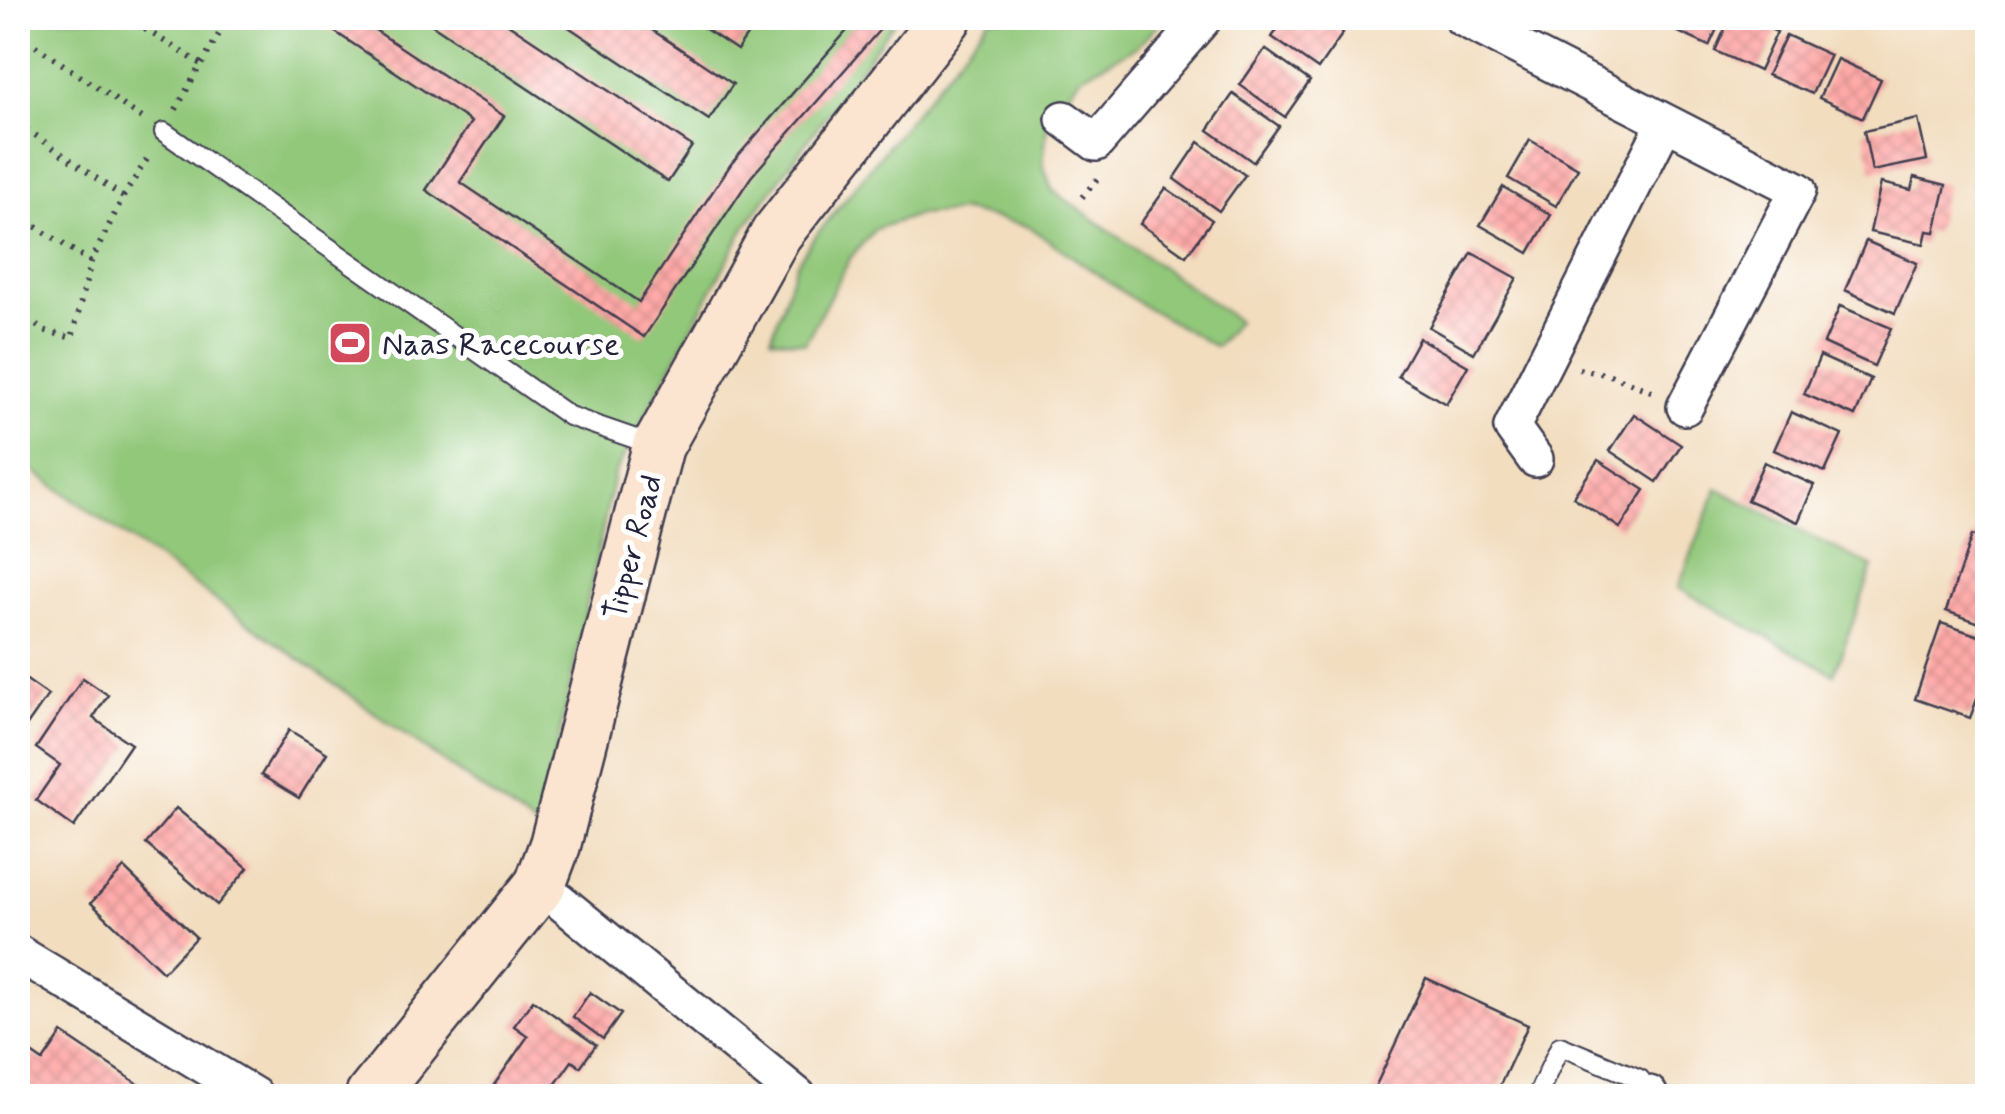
<svg xmlns="http://www.w3.org/2000/svg" width="2005" height="1114" viewBox="0 0 2005 1114" font-family="Mynerve,sans-serif">
	<style>
		.park { fill: #92c87a; stroke: #5a755a; stroke-width: 2.5 }
		.building { fill: url(#building-cross-hatch) }
		.lines { fill: none; stroke-linecap: round; stroke-linejoin: round }
		.lane-casing { stroke: #413e4f; stroke-width: 22 }
		.street-casing { stroke: #413e4f; stroke-width: 40 }
		.secondary-casing { stroke: #413e4f; stroke-width: 55 }
		.path { stroke: #413e4f; stroke-width: 6; stroke-dasharray: 2.5 8; stroke-linecap: butt }
		.lane { stroke: #fff; stroke-width: 18 }
		.street { stroke: #fff; stroke-width: 35 }
		.secondary { stroke: #fce5d0; stroke-width: 50 }
		.labels { text-anchor: middle; stroke-width: 10; stroke-linejoin: round; paint-order: stroke }
		.poi-label { font-size: 32px; fill: #22223b; stroke: #fff; text-anchor: start }
		.street-label { font-size: 32px; fill: #22223b; stroke: #fff }
	</style>
	<defs>
		<pattern id="building-cross-hatch" width="8" height="8" patternUnits="userSpaceOnUse" patternTransform="scale(2.5)"><rect width="8" height="8" fill="#feaaa8"/><path d="M0 0l8 8M0 8l8-8" fill="none" stroke="#d99292"/></pattern>
	</defs>
	<rect width="100%" height="100%" fill="#fff"/>
	<filter id="ink" filterUnits="userSpaceOnUse"><feTurbulence type="fractalNoise" baseFrequency=".01" numOctaves="2"/><feDisplacementMap in="SourceGraphic" scale="20" xChannelSelector="R" yChannelSelector="G"/><feConvolveMatrix kernelMatrix="1 2 1 2 8 2 1 2 1" color-interpolation-filters="sRGB"/></filter>
	<filter id="wash" filterUnits="userSpaceOnUse"><feTurbulence type="fractalNoise" baseFrequency=".0048" numOctaves="4" result="noise"/><feDisplacementMap in="SourceGraphic" scale="40" xChannelSelector="R" yChannelSelector="G"/><feGaussianBlur stdDeviation="2.25" result="paint"/><feColorMatrix in="noise" values="0 0 0 0 0 0 0 0 0 0 0 0 0 0 0 0 0 1.4 0 .05"/><feComposite in="paint" operator="in"/></filter>
	<g filter="url(#wash)">
		<rect width="100%" height="100%" fill="#f2ddbf"/>
		<!-- park -->
		<g class="park">
			<path d="M18 18H897L745 227 614 475 540 830 18 460Z"/>
			<path d="M990 18H1164L1139 45 1080 77 1063 101 1047 126 1043 164 1052 190 1238 321 1216 347 1137 302 1030 227 965 211 917 215 875 229 851 257 805 343 771 338 797 263 811 242Z"/>
			<path d="M1717 489 1873 567 1834 674 1678 588Z"/>
		</g>
		<g id="blocks">
			<!-- building -->
			<g class="building">
				<path d="M314 18H357L504 116 460 182 639 302 731 164 858 18H890L751 177 644 337 426 190 471 122Z"/>
				<path d="M422 18H499L692 146 668 182Z"/>
				<path d="M555 18H634L733 84 709 120Z"/>
				<path d="M689 18H759L737 50Z"/>
				<path d="M1286 18H1321L1343 33 1318 69 1272 37Z"/>
				<path d="M1669 18H1722L1709 46 1665 26Z"/>
				<path d="M1730 18H1745L1777 32 1759 71 1715 51Z"/>
				<path d="M1786 35 1830 55 1812 94 1767 75Z"/>
				<path d="M1265 49 1310 81 1285 117 1240 85Z"/>
				<path d="M1837 59 1881 79 1863 118 1819 98Z"/>
				<path d="M1233 94 1279 126 1253 162 1208 130Z"/>
				<path d="M1918 119 1927 160 1872 171 1864 131Z"/>
				<path d="M1530 140 1578 168 1556 206 1508 178Z"/>
				<path d="M1199 142 1245 175 1219 211 1174 179Z"/>
				<path d="M1914 177 1946 185 1935 232 1927 231 1924 244 1870 232 1881 183 1911 190Z"/>
				<path d="M1503 187 1551 215 1529 253 1480 225Z"/>
				<path d="M1166 188 1212 220 1186 256 1140 224Z"/>
				<path d="M1866 241 1917 263 1895 313 1845 290Z"/>
				<path d="M1472 253 1517 278 1474 353 1429 327Z"/>
				<path d="M1840 306 1891 328 1874 366 1824 343Z"/>
				<path d="M1419 338 1468 366 1446 404 1398 376Z"/>
				<path d="M1820 356 1871 379 1855 416 1804 394Z"/>
				<path d="M1791 412 1842 435 1825 472 1774 450Z"/>
				<path d="M1634 414 1681 445 1657 482 1610 451Z"/>
				<path d="M1598 460 1645 490 1620 528 1573 497Z"/>
				<path d="M1764 462 1814 485 1798 522 1747 500Z"/>
				<path d="M1972 535 1988 541V626L1946 611Z"/>
				<path d="M1941 623 1988 639V670L1970 718 1915 699Z"/>
				<path d="M18 674 48 695 18 738Z"/>
				<path d="M83 678 108 695 93 718 131 744 74 827 36 800 60 765 36 748Z"/>
				<path d="M289 730 327 753 299 798 261 775Z"/>
				<path d="M176 808 248 868 217 905 146 844Z"/>
				<path d="M124 868 196 937 163 972 91 903Z"/>
				<path d="M1426 978 1528 1025 1495 1096H1371Z"/>
				<path d="M590 992 621 1014 603 1039 573 1017Z"/>
				<path d="M533 1000 596 1045 580 1067 572 1061 547 1096H511L494 1085 528 1036 514 1026Z"/>
				<path d="M62 1033 141 1086 134 1096H18V1064L27 1050 43 1061Z"/>
			</g>
		</g>
	</g>
	<g filter="url(#ink)">
		<use href="#blocks" fill-opacity="0" stroke="#413e4f" stroke-width="2.5"/>
		<g class="lines">
			<defs>
				<g id="lane">
					<path d="M164 132 569 416 653 445"/>
					<path d="M1537 1096 1560 1046 1640 1079 1649 1094"/>
				</g>
				<g id="street">
					<path d="M1462 18 1798 190 1685 407"/>
					<path d="M1064 119 1096 143 1204 18"/>
					<path d="M1535 459 1512 427 1665 123"/>
					<path d="M540 885 798 1096"/>
					<path d="M18 953 255 1096"/>
					<path d="M1647 1096 1649 1094"/>
				</g>
				<path id="secondary" d="M371 1096 540 885 555 845 658 446 776 234 946 18"/>
			</defs>
			<!-- lane casing -->
			<use href="#lane" class="lane-casing"/>
			<!-- street casing -->
			<use href="#street" class="street-casing"/>
			<!-- secondary casing -->
			<use href="#secondary" class="secondary-casing"/>
			<!-- path -->
			<g class="path">
				<path d="M127 18 201 64 174 113"/>
				<path d="M18 34 145 120"/>
				<path d="M202 64 228 18"/>
				<path d="M18 123 123 197 91 262 72 338 43 330 18 313"/>
				<path d="M123 197 151 153"/>
				<path d="M1082 197 1099 177"/>
				<path d="M18 215 91 262"/>
				<path d="M1579 369 1610 375 1656 393"/>
			</g>
			<!-- lane -->
			<use href="#lane" class="lane"/>
			<!-- street -->
			<use href="#street" class="street"/>
			<!-- secondary -->
			<use href="#secondary" class="secondary"/>
		</g>
	</g>
	<!-- icons -->
	<defs>
		<symbol id="stadium-square" viewBox="-11 -11 22 22"><rect x="-9" y="-9" width="18" height="18" rx="4" fill="#d1495b" stroke="#fff"/><path d="M0-5a6.5 5 0 1 0 0 10a6.5 5 0 1 0 0-10ZM-3.5-1.8h7v3.6h-7Z" fill="#fff"/></symbol>
	</defs>
	<g fill-rule="evenodd">
		<use href="#stadium-square" x="325" y="318" width="50" height="50"/>
	</g>
	<g class="labels">
		<!-- poi labels -->
		<g class="poi-label">
			<text x="382" y="354">Naas Racecourse</text>
		</g>
		<!-- street labels -->
		<g class="street-label">
			<text transform="translate(632 547) rotate(-75)" y="11">Tipper Road</text>
		</g>
	</g>
	<!-- margin -->
	<rect width="2005" height="1114" fill="none" stroke="#fff" stroke-width="60"/>
</svg>
